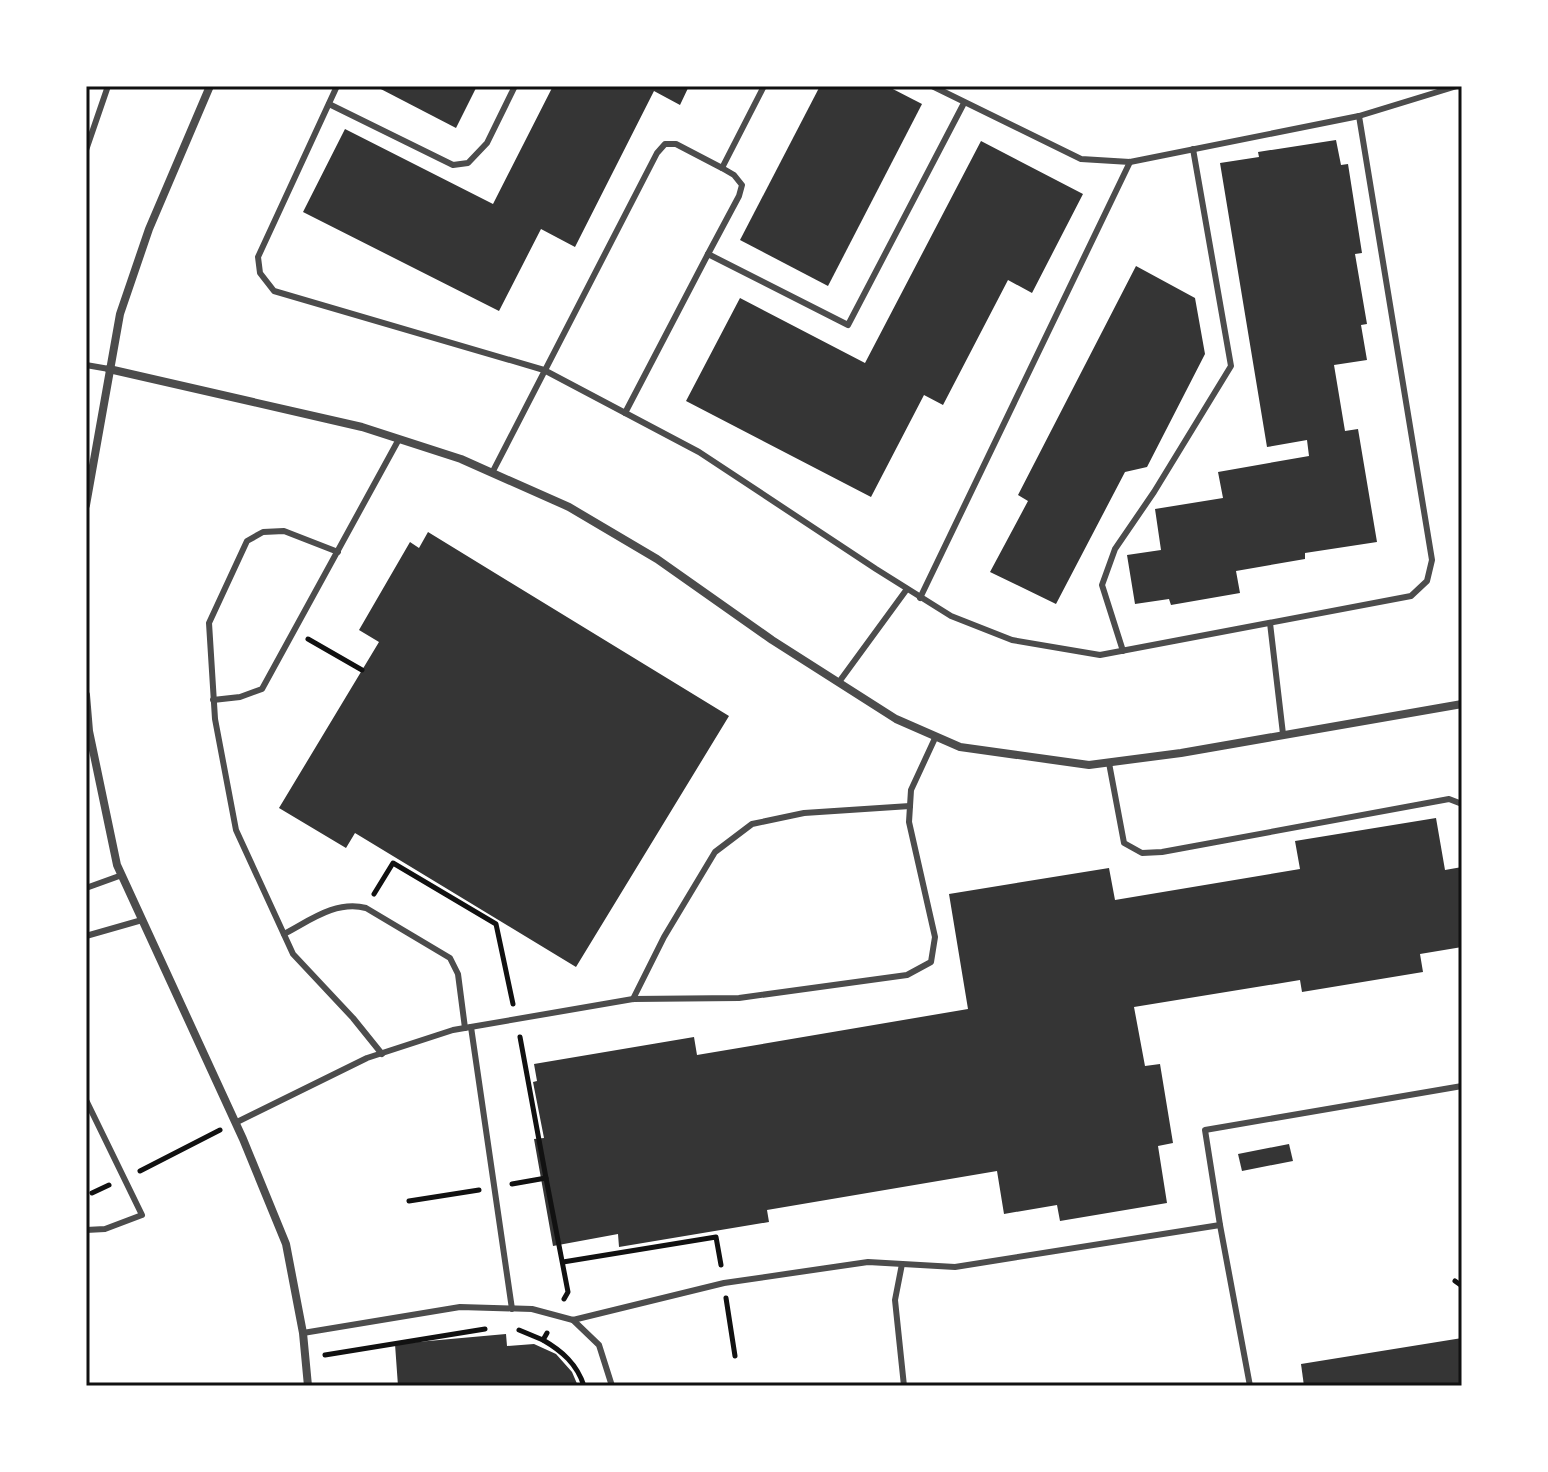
<svg xmlns="http://www.w3.org/2000/svg" width="1548" height="1472" viewBox="0 0 1548 1472" font-family="'Source Sans 3',sans-serif">
	<style>
		.building { fill: #353535 }
		.lines { fill: none; stroke-linecap: round; stroke-linejoin: round }
		.path { stroke: #111; stroke-width: 5 }
		.service { stroke: #4c4c4c; stroke-width: 6 }
		.minor { stroke: #4c4c4c; stroke-width: 8 }
		.neatline { fill: none; stroke: #111; stroke-width: 3 }
	</style>
	<rect width="100%" height="100%" fill="#fff"/>
	<!-- building -->
	<g class="building">
		<path d="M375 86H477L456 128Z"/>
		<path d="M553 86H689L680 105 654 91 575 247 541 229 499 311 303 212 345 129 493 204Z"/>
		<path d="M820 86H887L922 104 828 286 740 240Z"/>
		<path d="M1336 140 1341 165 1348 164 1362 253 1355 254 1367 324 1361 325 1367 360 1334 365 1345 431 1358 429 1377 542 1305 553V559L1236 571 1240 593 1171 605 1169 599 1135 604 1127 555 1161 550 1155 509 1223 498 1218 472 1309 456 1307 440 1267 447 1220 163 1259 157 1258 152Z"/>
		<path d="M981 141 1083 194 1032 293 1008 280 943 405 924 395 871 497 686 401 740 298 865 363Z"/>
		<path d="M1136 266 1195 298 1205 354 1147 467 1125 472 1056 604 990 572 1028 501 1018 495Z"/>
		<path d="M428 532 729 716 576 967 355 833 346 848 279 808 379 642 359 630 410 542 419 548Z"/>
		<path d="M1436 818 1445 870 1462 867V947L1420 954 1423 972 1302 992 1300 980 1134 1007 1145 1066 1160 1064 1173 1143 1158 1146 1167 1203 1060 1221 1057 1205 1004 1214 997 1171 767 1210 769 1222 619 1247 618 1234 553 1246 534 1139 544 1138 533 1082 537 1081 534 1064 694 1037 697 1055 968 1009 949 894 1109 868 1115 900 1300 869 1295 841Z"/>
		<path d="M1289 1144 1293 1161 1242 1171 1238 1154Z"/>
		<path d="M506 1334 507 1346 534 1344 556 1354 572 1372 578 1386H398L395 1344Z"/>
		<path d="M1462 1338V1386H1304L1301 1364Z"/>
	</g>
	<g class="lines">
		<!-- path -->
		<g class="path">
			<path d="M308 639 362 670"/>
			<path d="M374 894 393 863 496 924 513 1004"/>
			<path d="M520 1037 546 1178"/>
			<path d="M140 1171 220 1130"/>
			<path d="M512 1184 546 1178 568 1292 564 1299"/>
			<path d="M92 1193 109 1185"/>
			<path d="M409 1201 479 1190"/>
			<path d="M563 1262 716 1237 721 1265"/>
			<path d="M1455 1281 1462 1286"/>
			<path d="M726 1298 735 1356"/>
			<path d="M519 1330 543 1340"/>
			<path d="M547 1333 543 1340C562 1351 577 1364 584 1386"/>
			<path d="M325 1355 485 1329"/>
		</g>
		<!-- service -->
		<g class="service">
			<path d="M337 86 258 257 260 273 274 291 544 370 699 452 876 569 951 616 1012 640 1100 655 1411 596 1427 581 1432 560 1359 116"/>
			<path d="M932 86 1081 159 1130 162 1359 116 1457 86"/>
			<path d="M329 104 453 165 468 163 487 143 515 86"/>
			<path d="M86 150 108 86"/>
			<path d="M708 254 739 196 742 185 734 175 722 168"/>
			<path d="M86 365 109 369"/>
			<path d="M625 413 708 254 848 325 964 103"/>
			<path d="M492 473 657 153 665 144H676L722 168 764 86"/>
			<path d="M338 552 284 531 263 532 247 541 209 623 215 719 236 830 293 954 353 1018 382 1054"/>
			<path d="M920 598 1130 162"/>
			<path d="M1270 623 1283 734"/>
			<path d="M1123 651 1102 585 1115 549 1154 492 1231 366 1193 149"/>
			<path d="M839 682 907 589"/>
			<path d="M213 700 240 697 262 689 399 439"/>
			<path d="M1109 763 1124 843 1142 853 1162 852 1449 799 1462 804"/>
			<path d="M86 888 122 875"/>
			<path d="M284 934C309 921 336 900 366 908L450 958 458 974 465 1028"/>
			<path d="M86 936 142 920"/>
			<path d="M633 999 664 937 715 852 752 824 804 813 910 806"/>
			<path d="M471 1027 512 1309"/>
			<path d="M86 1100 142 1215 105 1229 86 1230"/>
			<path d="M235 1123 367 1058 453 1030 633 999 739 998 907 975 931 962 935 937 909 822 911 790 936 736"/>
			<path d="M1220 1225 1250 1386"/>
			<path d="M902 1264 895 1300 904 1386"/>
			<path d="M573 1320 599 1345 612 1386"/>
			<path d="M303 1333 460 1307 532 1309 573 1320 724 1283 868 1262 955 1267 1220 1225 1205 1130 1462 1086"/>
		</g>
		<!-- minor -->
		<g class="minor">
			<path d="M109 369 362 427 461 459 569 507 657 559 772 640 896 719 960 747 1089 765 1181 753 1462 704"/>
			<path d="M86 505 120 314 149 229 210 86"/>
			<path d="M86 695 89 731 117 865 243 1139 286 1244 303 1333 308 1386"/>
		</g>
	</g>
	<!-- border -->
	<rect width="1548" height="1472" fill="none" stroke="#ffffff" stroke-width="176"/>
	<rect x="88" y="88" width="1372" height="1296" class="neatline"/>
</svg>
